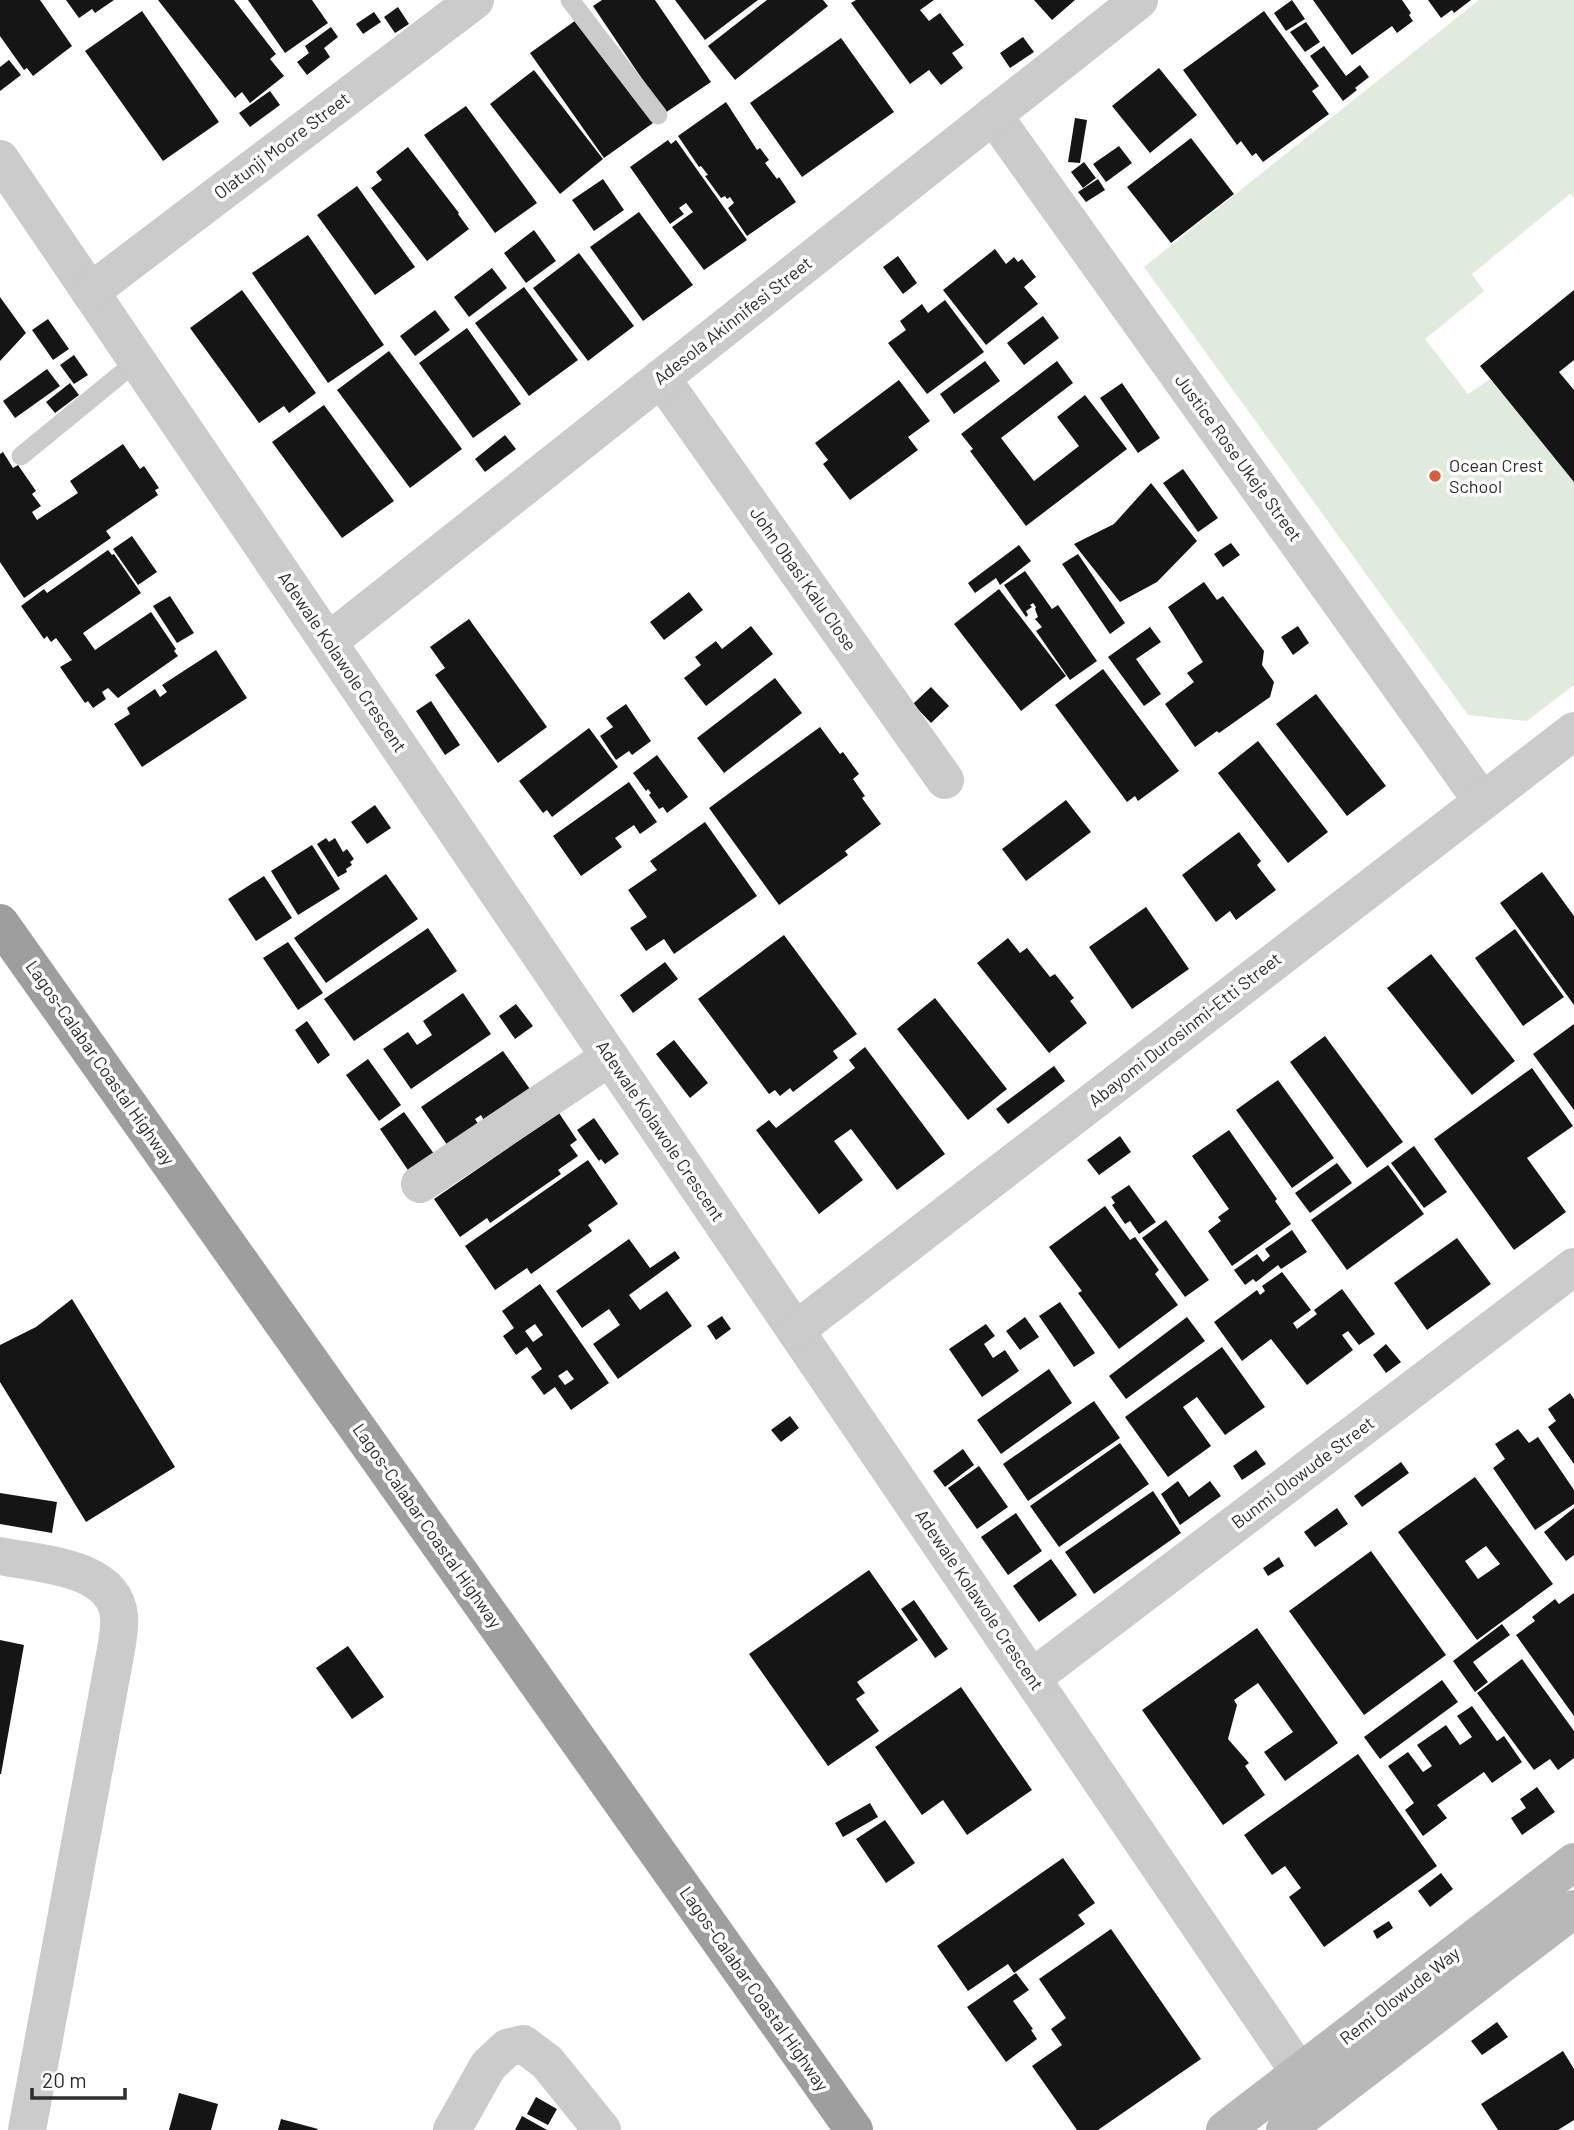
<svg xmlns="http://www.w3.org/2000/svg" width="1574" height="2130" viewBox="0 0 1574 2130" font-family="Barlow,sans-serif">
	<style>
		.green { fill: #e0eadd }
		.building { fill: #151515; fill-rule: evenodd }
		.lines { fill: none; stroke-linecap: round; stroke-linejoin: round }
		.service { stroke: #cbcbcb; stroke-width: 19 }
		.minor { stroke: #cbcbcb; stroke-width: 38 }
		.secondary { stroke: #b8b8b8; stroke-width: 38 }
		.trunk { stroke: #9e9e9e; stroke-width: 38 }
		.poi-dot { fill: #d75e3e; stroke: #fff; stroke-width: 2.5 }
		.labels { text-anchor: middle; stroke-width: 7; stroke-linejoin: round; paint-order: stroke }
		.street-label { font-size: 18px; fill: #2e2e2e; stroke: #fff }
		.poi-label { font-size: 18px; fill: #2e2e2e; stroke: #fff; text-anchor: start }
	</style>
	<rect width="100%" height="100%" fill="#fff"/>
	<!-- green -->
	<path class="green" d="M1479 0H1574V197L1570 194 1472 274 1484 291 1425 339 1468 394 1490 379 1574 482V685L1527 721 1468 715 1144 267Z"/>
	<!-- building -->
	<g class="building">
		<path d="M0 0H40L72 46 33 76 27 68 24 70 0 36Z"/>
		<path d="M66 0H114L95 13 92 9 79 18Z"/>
		<path d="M158 0H234L276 54 270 59 284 76 250 103 242 92 235 98Z"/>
		<path d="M248 0H312L328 23 285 53Z"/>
		<path d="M602 0H655L711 82 665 113 593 6Z"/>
		<path d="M675 0H758L705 40Z"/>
		<path d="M767 0H823L828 6 735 80 708 46Z"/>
		<path d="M856 0H934L920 10 929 21 940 13 964 45 952 53 963 68 941 85 929 70 910 84 851 3Z"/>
		<path d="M1034 0H1075L1052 20Z"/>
		<path d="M1292 0 1305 19 1286 31 1274 13Z"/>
		<path d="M1313 0H1402L1411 13 1409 15 1413 21 1397 33 1392 26 1352 55Z"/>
		<path d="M1428 0H1471L1454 13 1452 10 1441 18Z"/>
		<path d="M398 7 409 24 395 33 384 17Z"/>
		<path d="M142 11 219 122 163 161 85 51Z"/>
		<path d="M1264 11 1319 86 1312 91 1329 114 1263 162 1256 153 1252 156 1241 141 1237 145 1183 70Z"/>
		<path d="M374 12 381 22 363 34 356 24Z"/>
		<path d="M579 18 653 123 604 158 530 53Z"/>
		<path d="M1306 22 1320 42 1305 52 1290 32Z"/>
		<path d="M331 27 338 37 324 48 330 57 307 75 297 62 309 53 305 46Z"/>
		<path d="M1023 37 1034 52 1010 68 1000 53Z"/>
		<path d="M841 38 894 112 802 177 750 103Z"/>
		<path d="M1324 46 1346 76 1360 65 1369 77 1355 88 1357 90 1343 101 1310 56Z"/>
		<path d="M9 60 21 75 0 91V67Z"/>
		<path d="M1159 68 1197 115 1150 153 1112 106Z"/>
		<path d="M534 70 603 159 560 194 490 104Z"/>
		<path d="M270 91 280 105 250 127 239 113Z"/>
		<path d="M726 102 757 150 760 148 769 160 765 163 777 179 779 177 796 202 747 236 728 208 734 203 730 197 727 199 725 196 721 198 705 176 708 175 701 166 699 167 678 136Z"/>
		<path d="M466 106 537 203 495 233 424 135Z"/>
		<path d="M1075 118 1087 120 1080 163 1068 162Z"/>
		<path d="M1191 138 1234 194 1171 243 1127 187Z"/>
		<path d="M668 140 671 144 676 140 747 240 704 270 672 227 693 212 686 203 679 208 684 214 670 224 630 167Z"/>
		<path d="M1119 146 1132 163 1106 182 1093 164Z"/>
		<path d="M408 147 459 213 458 214 469 229 427 261 371 188 382 180 376 172Z"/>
		<path d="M1084 162 1096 178 1083 188 1071 172Z"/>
		<path d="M603 179 624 210 594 231 572 200Z"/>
		<path d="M1098 179 1105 190 1086 202 1078 192Z"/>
		<path d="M357 186 415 267 375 295 317 215Z"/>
		<path d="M639 212 693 285 643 321 590 247Z"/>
		<path d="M534 230 556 261 526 283 504 253Z"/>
		<path d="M308 235 384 345 328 383 252 273Z"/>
		<path d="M995 249 1006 264 1014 257 1018 262 1022 259 1036 277 1024 287 1038 304 986 345 943 290Z"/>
		<path d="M579 253 634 326 588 361 533 288Z"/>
		<path d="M898 256 917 283 903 294 883 267Z"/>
		<path d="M492 268 507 288 469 317 454 297Z"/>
		<path d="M524 287 578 360 529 396 475 323Z"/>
		<path d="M242 290 316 393 289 413 284 406 259 423 190 328Z"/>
		<path d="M1574 290V360L1559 372 1574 390V482L1480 366Z"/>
		<path d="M0 297 26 333 0 361Z"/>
		<path d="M945 300 984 352 927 394 888 343 906 330 900 321 922 304 928 313Z"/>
		<path d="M435 310 450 330 415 356 400 336Z"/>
		<path d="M1043 316 1059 338 1024 365 1007 343Z"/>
		<path d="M48 319 69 349 53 360 32 330Z"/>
		<path d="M467 328 521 404 473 438 419 363Z"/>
		<path d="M389 351 462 449 410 488 337 390Z"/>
		<path d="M74 355 88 375 74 384 60 365Z"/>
		<path d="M985 361 1000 381 954 414 940 394Z"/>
		<path d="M1057 361 1073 383 1001 438 1034 481 1079 446 1057 417 1085 395 1127 449 1026 526 970 451 973 449 961 434Z"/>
		<path d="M47 369 60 386 15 418 3 401Z"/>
		<path d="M899 380 930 421 908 437 918 450 850 500 823 464 828 460 815 443Z"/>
		<path d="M70 383 79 395 55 413 46 402Z"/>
		<path d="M1122 383 1160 438 1138 453 1100 398Z"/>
		<path d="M324 405 394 501 342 538 272 442Z"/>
		<path d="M505 435 516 449 485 472 475 459Z"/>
		<path d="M123 444 140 469 144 466 159 488 155 490 158 495 106 531 111 538 24 598 0 562V454L3 452 13 468 18 465 36 491 32 494 41 506 32 512 37 520 78 493 70 481Z"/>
		<path d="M1183 469 1218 518 1198 532 1163 483Z"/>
		<path d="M1151 483 1197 541 1157 582 1120 602 1074 544 1114 524Z"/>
		<path d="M132 536 157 572 138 585 113 549Z"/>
		<path d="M1231 543 1240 555 1223 567 1214 554Z"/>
		<path d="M1019 545 1031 561 1000 585 996 578 975 593 968 583Z"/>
		<path d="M108 550 112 555 114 554 141 593 83 633 95 650 151 612 176 649 174 651 178 656 118 698 108 688 102 692 106 699 93 708 88 701 85 703 60 667 72 660 56 638 51 642 47 636 44 639 21 606 44 589 47 593Z"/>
		<path d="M1078 554 1125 623 1110 634 1062 564Z"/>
		<path d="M1025 571 1052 609 1058 605 1097 661 1070 680 1036 631 1042 627 1035 619 1038 617 1035 609 1036 607 1033 603 1030 605 1032 607 1026 611 1028 615 1026 617 1004 585Z"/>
		<path d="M1204 582 1217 600 1223 596 1264 651 1262 665 1274 682 1270 697 1219 733 1217 731 1195 747 1165 704 1194 682 1187 673 1203 662 1168 607Z"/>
		<path d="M999 589 1066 676 1021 711 954 624Z"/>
		<path d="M689 592 703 610 664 640 650 622Z"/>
		<path d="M170 596 194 633 177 643 153 606Z"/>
		<path d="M469 619 547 727 498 763 435 675 445 668 430 647Z"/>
		<path d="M751 626 773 654 706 706 684 678 701 665 695 657 716 641 722 649Z"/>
		<path d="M1298 626 1309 643 1293 655 1281 637Z"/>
		<path d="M1150 627 1161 642 1136 659 1161 694 1144 706 1108 657Z"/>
		<path d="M216 650 247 698 142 767 114 724 130 714 127 708 155 689 160 697 167 692 162 685Z"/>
		<path d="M1103 669 1179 771 1138 801 1135 796 1127 802 1055 705Z"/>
		<path d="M775 678 802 713 724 773 697 738Z"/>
		<path d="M931 687 949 706 931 723 913 704Z"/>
		<path d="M1316 694 1386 786 1347 816 1276 724Z"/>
		<path d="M431 701 460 745 445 755 416 711Z"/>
		<path d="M626 704 651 741 632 755 629 751 616 760 600 736 613 727 606 718Z"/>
		<path d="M820 727 840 754 843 752 859 774 853 779 865 796 862 798 881 824 845 851 848 855 779 905 709 808Z"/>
		<path d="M589 728 618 767 552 817 547 810 543 813 519 781Z"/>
		<path d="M1258 741 1328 832 1288 863 1218 773Z"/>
		<path d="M657 755 688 797 667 813 663 807 659 809 649 795 651 793 648 789 646 791 633 773Z"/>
		<path d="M629 782 657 822 640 834 634 825 615 838 622 847 581 876 553 836Z"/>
		<path d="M1066 800 1091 832 1026 881 1002 849Z"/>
		<path d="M375 805 391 828 367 844 351 822Z"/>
		<path d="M705 822 757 896 674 954 664 939 646 951 630 928 647 917 628 890 657 870 650 861Z"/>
		<path d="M1239 832 1261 861 1257 865 1276 890 1236 920 1230 911 1216 922 1182 875Z"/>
		<path d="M326 838 329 842 335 838 343 852 347 849 354 859 350 862 352 865 346 869 347 872 338 877 317 844Z"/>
		<path d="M312 845 340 889 298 915 271 871Z"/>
		<path d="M1542 872 1574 916V1005L1500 903Z"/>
		<path d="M386 874 418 919 326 983 294 938Z"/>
		<path d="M264 876 292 918 256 941 228 899Z"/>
		<path d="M1146 907 1189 969 1132 1009 1089 947Z"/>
		<path d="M428 928 457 971 354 1041 324 999Z"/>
		<path d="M1515 929 1564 997 1523 1026 1475 958Z"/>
		<path d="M784 935 857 1034 833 1051 838 1058 793 1092 790 1088 780 1096 775 1090 769 1094 698 999Z"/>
		<path d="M1008 938 1020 953 1027 948 1050 977 1055 974 1074 998 1070 1001 1087 1023 1049 1053 977 963Z"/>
		<path d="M288 942 323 993 298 1010 263 958Z"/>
		<path d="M1431 954 1515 1061 1472 1095 1387 988Z"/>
		<path d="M665 962 678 979 633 1013 620 995Z"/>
		<path d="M463 993 491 1034 411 1089 383 1049 408 1032 417 1045 432 1035 423 1021Z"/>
		<path d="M935 998 1007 1089 968 1120 897 1029Z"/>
		<path d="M516 1004 533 1026 515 1039 499 1016Z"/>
		<path d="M307 1021 330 1055 318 1064 295 1030Z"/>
		<path d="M1574 1024V1110L1533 1054Z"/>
		<path d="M1325 1036 1403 1142 1367 1168 1290 1062Z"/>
		<path d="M674 1040 708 1083 690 1098 656 1054Z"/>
		<path d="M865 1047 945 1154 897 1190 851 1129 834 1141 863 1180 819 1214 756 1130 769 1120 776 1128 855 1068 849 1060Z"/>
		<path d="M503 1051 532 1092 486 1124 481 1115 475 1119 481 1128 450 1149 421 1107Z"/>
		<path d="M368 1059 401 1105 379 1121 346 1075Z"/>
		<path d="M1054 1066 1065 1081 1008 1124 996 1109Z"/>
		<path d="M1532 1068 1573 1126 1527 1158 1566 1212 1514 1250 1434 1139Z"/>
		<path d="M1278 1080 1334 1158 1292 1188 1236 1110Z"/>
		<path d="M404 1112 437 1158 412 1176 380 1129Z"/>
		<path d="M559 1113 577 1140 570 1145 578 1156 558 1170 561 1174 490 1223 487 1218 460 1237 434 1199Z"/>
		<path d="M594 1118 619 1154 605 1164 601 1159 599 1161 577 1130Z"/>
		<path d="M1229 1130 1277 1199 1275 1201 1291 1224 1232 1266 1208 1231 1221 1221 1218 1217 1229 1209 1192 1156Z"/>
		<path d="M1120 1136 1131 1152 1099 1175 1087 1160Z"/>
		<path d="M1414 1146 1447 1192 1424 1208 1391 1163Z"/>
		<path d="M588 1160 618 1204 588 1225 592 1231 531 1274 527 1268 495 1290 465 1246Z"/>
		<path d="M1337 1163 1352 1183 1310 1213 1295 1193Z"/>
		<path d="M1388 1165 1424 1214 1347 1270 1311 1220Z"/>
		<path d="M1129 1185 1156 1222 1139 1234 1130 1221 1125 1224 1112 1205 1115 1203 1111 1197Z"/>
		<path d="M1105 1206 1130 1240 1135 1237 1159 1270 1155 1274 1178 1305 1119 1349 1078 1293 1082 1291 1049 1247Z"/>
		<path d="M1166 1220 1209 1280 1185 1297 1142 1238Z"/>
		<path d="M1292 1230 1307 1252 1281 1269 1278 1265 1256 1282 1253 1279 1245 1285 1234 1270 1257 1254 1263 1262 1270 1256 1265 1249Z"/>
		<path d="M1457 1238 1491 1284 1427 1330 1394 1283Z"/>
		<path d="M629 1239 650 1268 675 1251 680 1258 629 1295 640 1310 667 1291 692 1326 618 1379 593 1344 620 1325 609 1309 582 1328 556 1291Z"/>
		<path d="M1282 1272 1311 1310 1293 1323 1297 1329 1317 1314 1314 1310 1342 1289 1375 1334 1359 1345 1348 1331 1342 1335 1353 1350 1307 1385 1271 1339 1242 1361 1214 1322 1257 1290 1260 1295 1265 1291 1262 1286Z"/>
		<path d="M540 1284 609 1383 571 1410 555 1387 544 1395 531 1377 542 1369 527 1347 516 1355 503 1336 514 1328 502 1311ZM535 1324 543 1335 533 1342 525 1331ZM567 1370 574 1379 565 1385 558 1376Z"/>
		<path d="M72 1299 175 1467 86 1522 0 1382V1345L36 1327Z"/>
		<path d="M1060 1302 1095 1353 1074 1367 1039 1316Z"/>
		<path d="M722 1316 731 1329 716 1340 707 1326Z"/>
		<path d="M1025 1317 1039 1337 1020 1350 1006 1331Z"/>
		<path d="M1187 1317 1205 1341 1126 1399 1109 1376Z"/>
		<path d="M986 1324 995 1336 984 1344 993 1358 1005 1350 1019 1371 982 1397 949 1349Z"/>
		<path d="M1386 1344 1401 1362 1386 1373 1373 1355Z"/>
		<path d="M1222 1347 1265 1407 1225 1435 1197 1397 1183 1407 1211 1446 1168 1477 1125 1417Z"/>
		<path d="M1049 1369 1072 1403 1001 1454 977 1420Z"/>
		<path d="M1570 1393 1574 1399V1464L1548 1427 1556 1421 1548 1409Z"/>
		<path d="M1094 1401 1120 1438 1028 1501 1003 1464Z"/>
		<path d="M790 1416 799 1428 781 1442 771 1430Z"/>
		<path d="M1518 1429 1529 1443 1538 1437 1574 1490V1504L1535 1530 1493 1468 1505 1459 1495 1444Z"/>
		<path d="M1120 1443 1149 1484 1059 1547 1030 1506Z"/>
		<path d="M963 1449 974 1465 945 1487 933 1471Z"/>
		<path d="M1256 1450 1266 1464 1242 1480 1233 1466Z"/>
		<path d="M1401 1462 1409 1473 1362 1507 1354 1496Z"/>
		<path d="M979 1466 1008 1507 977 1529 948 1488Z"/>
		<path d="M1475 1477 1553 1584 1477 1640 1398 1532ZM1486 1546 1500 1564 1478 1579 1465 1561Z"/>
		<path d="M1178 1481 1189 1497 1210 1481 1221 1496 1180 1525 1161 1494Z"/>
		<path d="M1153 1491 1181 1533 1094 1594 1065 1552Z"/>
		<path d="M0 1493 57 1502 52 1533 0 1524Z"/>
		<path d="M1337 1508 1348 1524 1315 1547 1304 1532Z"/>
		<path d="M1574 1508V1555L1566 1561 1544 1532Z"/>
		<path d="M1016 1513 1042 1551 1008 1575 981 1537Z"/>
		<path d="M1371 1551 1446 1655 1364 1715 1289 1611Z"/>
		<path d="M1279 1557 1284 1566 1268 1576 1263 1568Z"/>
		<path d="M1051 1559 1077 1595 1039 1622 1013 1586Z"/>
		<path d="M869 1570 918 1640 857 1682 865 1693 856 1699 879 1731 828 1766 749 1654Z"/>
		<path d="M1574 1593V1716L1516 1635 1535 1621 1532 1617 1555 1599 1559 1604Z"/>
		<path d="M914 1600 948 1649 935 1658 901 1609Z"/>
		<path d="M1502 1624 1510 1635 1473 1662 1488 1682 1475 1692 1453 1661Z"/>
		<path d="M1257 1628 1338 1743 1285 1781 1264 1752 1293 1732 1258 1683 1234 1700 1237 1705 1228 1739 1249 1763 1245 1766 1265 1795 1223 1825 1142 1710Z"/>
		<path d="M0 1640 24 1645 1 1774H0Z"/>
		<path d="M348 1646 384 1697 352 1719 316 1668Z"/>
		<path d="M1522 1659 1574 1731V1758L1558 1770 1550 1759 1534 1770 1477 1693Z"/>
		<path d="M1442 1680 1458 1702 1380 1759 1364 1737Z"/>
		<path d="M961 1687 1032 1790 967 1835 943 1800 922 1815 875 1747Z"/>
		<path d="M1472 1706 1497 1741 1504 1736 1522 1762 1492 1783 1484 1772 1437 1805 1447 1818 1423 1836 1405 1810 1414 1803 1388 1766 1408 1752 1423 1772 1432 1766 1417 1745 1446 1725 1460 1745 1472 1737 1457 1716Z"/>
		<path d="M1358 1754 1437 1866 1324 1947 1289 1897 1301 1888 1285 1866 1272 1875 1244 1835Z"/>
		<path d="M1537 1787 1555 1812 1522 1835 1511 1818 1526 1808 1520 1799Z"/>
		<path d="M870 1803 878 1817 843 1837 835 1823Z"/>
		<path d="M885 1820 915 1863 886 1883 856 1839Z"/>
		<path d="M1063 1858 1095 1903 1078 1915 1085 1924 1014 1973 1008 1964 968 1991 937 1946Z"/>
		<path d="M1441 1873 1453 1889 1430 1907 1418 1891Z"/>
		<path d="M1389 1921 1393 1928 1377 1939 1373 1931Z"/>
		<path d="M1111 1929 1201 2059 1098 2130H1077L1032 2066 1062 2045 1051 2029 1066 2018 1039 1979Z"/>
		<path d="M1016 1973 1029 1990 1013 2001 1033 2029 1031 2030 1037 2039 1006 2062 967 2007Z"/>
		<path d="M1497 2022 1508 2037 1482 2055 1471 2041Z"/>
		<path d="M1563 2051 1574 2069V2120L1558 2130H1498L1481 2104Z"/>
		<path d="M179 2093 218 2104 211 2130H169Z"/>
		<path d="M536 2097 557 2109 548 2125 527 2114Z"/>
		<path d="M522 2116 547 2130H515Z"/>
		<path d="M281 2119 318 2129 317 2130H278Z"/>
	</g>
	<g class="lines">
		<!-- service -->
		<g class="service">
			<path d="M570 0 658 115"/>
			<path d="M21 456 137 361"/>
		</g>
		<!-- minor -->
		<g class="minor">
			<path d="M993 115 1482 801"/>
			<path d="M0 159 1318 2100"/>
			<path d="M90 292 475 0"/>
			<path d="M661 378 945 780"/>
			<path d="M328 642 1139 0"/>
			<path d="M420 1184 610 1057"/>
			<path d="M796 1330 1574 731"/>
			<path d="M0 1556C39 1564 114 1566 119 1616 120 1625 118 1635 117 1644L27 2130"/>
			<path d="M1032 1678 1574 1267"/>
			<path d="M452 2130 488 2066 507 2048 523 2044 547 2062 602 2130"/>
		</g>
		<!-- secondary -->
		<g class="secondary">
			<path d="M1225 2130 1574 1862"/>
			<path d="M1285 2130 1574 1909"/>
		</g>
		<!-- trunk -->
		<path class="trunk" d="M0 923 854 2130"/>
	</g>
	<!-- markers -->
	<circle class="poi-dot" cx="1435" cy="476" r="7"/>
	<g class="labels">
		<!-- street labels -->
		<g class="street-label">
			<text transform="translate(282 146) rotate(-37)" y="6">Olatunji Moore Street</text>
			<text transform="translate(733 321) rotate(-38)" y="6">Adesola Akinnifesi Street</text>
			<text transform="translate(1238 458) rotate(54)" y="6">Justice Rose Ukeje Street</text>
			<text transform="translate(803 579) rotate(55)" y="6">John Obasi Kalu Close</text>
			<text transform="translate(342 662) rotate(56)" y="6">Adewale Kolawole Crescent</text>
			<text transform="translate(1185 1030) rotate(-38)" y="6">Abayomi Durosinmi-Etti Street</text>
			<text transform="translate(100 1063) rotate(55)" y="6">Lagos-Calabar Coastal Highway</text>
			<text transform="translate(660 1131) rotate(56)" y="6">Adewale Kolawole Crescent</text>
			<text transform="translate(1303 1473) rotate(-37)" y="6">Bunmi Olowude Street</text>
			<text transform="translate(427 1526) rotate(55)" y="6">Lagos-Calabar Coastal Highway</text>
			<text transform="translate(979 1600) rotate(56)" y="6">Adewale Kolawole Crescent</text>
			<text transform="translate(754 1989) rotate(55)" y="6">Lagos-Calabar Coastal Highway</text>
			<text transform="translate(1400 1996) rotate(-38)" y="6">Remi Olowude Way</text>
		</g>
		<!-- poi labels -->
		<g class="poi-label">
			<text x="1449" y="472">Ocean Crest<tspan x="1449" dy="21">School</tspan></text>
		</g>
	</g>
	<!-- scale -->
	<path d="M32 2088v10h93v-10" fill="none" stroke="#2e2e2e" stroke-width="3.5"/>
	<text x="42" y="2088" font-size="21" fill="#2e2e2e" stroke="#ffffff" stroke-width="5" paint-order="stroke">20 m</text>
</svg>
